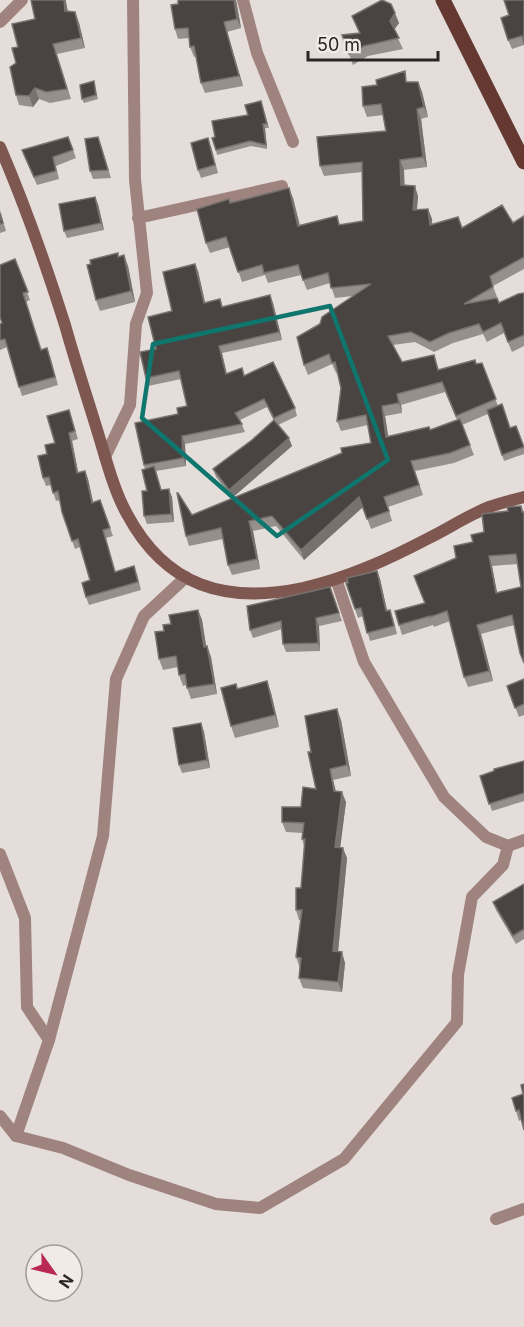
<svg xmlns="http://www.w3.org/2000/svg" width="524" height="1327" viewBox="0 0 524 1327" font-family="Inter,sans-serif">
	<style>
		.lines { fill: none; stroke-linecap: round; stroke-linejoin: round }
		.street { stroke: #9f837e; stroke-width: 12 }
		.secondary { stroke: #7f5751; stroke-width: 12 }
		.primary { stroke: #663832; stroke-width: 15 }
		.wall { fill: #96908d; fill-rule: evenodd }
		.shaded-wall { fill: #78726f }
		.building { fill: #494441; stroke: #78726f; stroke-width: 1.5; fill-rule: evenodd }
		.marked { fill: none; stroke: #0f766e; stroke-width: 4.5; stroke-linejoin: round }
	</style>
	<rect width="100%" height="100%" fill="#e4ddd9"/>
	<g class="lines">
		<!-- street -->
		<g class="street">
			<path d="M243 0 257 53 293 142"/>
			<path d="M0 22 22 0"/>
			<path d="M138 218 282 186"/>
			<path d="M105 457 130 405 136 324 147 293 135 180 133 0"/>
			<path d="M336 579 364 662 444 797 486 837 508 846 524 840"/>
			<path d="M0 854 25 918 27 1007 49 1040"/>
			<path d="M0 1116 16 1136 63 1148 129 1175 216 1204 260 1208 344 1159 457 1022 458 975 472 897 503 865 508 846"/>
			<path d="M16 1136 49 1040 103 836 116 679 144 616 186 577"/>
			<path d="M496 1219 524 1209"/>
		</g>
		<!-- secondary -->
		<path class="secondary" d="M0 147C25 205 46 265 65 325 75 361 87 397 98 433 106 459 114 491 127 514 166 587 226 604 303 588 348 578 389 559 429 538 449 528 469 515 489 507 501 503 512 500 524 497"/>
		<!-- primary -->
		<path class="primary" d="M443 0 524 162"/>
	</g>
	<!-- wall -->
	<g class="wall">
		<path d="M178 0H236L241 28 227 32 243 86 205 93 201 83 196 56 194 57 190 47 189 38 178 39 175 29 178 4Z"/>
		<path d="M524 0V45L512 49 508 40 509 15Z"/>
		<path d="M66 2 68 11 75 12 79 23 85 48 57 54 71 99 50 103 39 99 33 107 19 105 16 95V63L35 19Z"/>
		<path d="M352 16 399 23 394 30 403 49 368 56 353 65 342 35 359 33Z"/>
		<path d="M409 82H418L422 92 428 117 421 119 427 167 404 170V185L418 196 417 210 428 209 432 219V224L462 228 513 223 524 216V269L493 286 497 297 494 299 499 303 524 293V346L512 352 504 333 487 342 483 334 453 343 434 352 415 342 393 345 402 362 437 365 439 370 482 363 498 406 510 428 524 447V454L504 461 488 414 462 425 474 455 454 463 415 471 423 495 388 507 392 521 371 529 363 507 304 560 276 526 253 531 260 569 232 575 228 565 223 539 189 546 186 536 192 515 371 443 368 425 341 431 337 421 341 388 338 373H336L332 364 308 375 304 365 320 324 353 296 335 298 330 283 307 290 301 275 268 283 265 275 242 282 230 247 210 253 206 243 231 203 293 198 300 225 337 216 340 225 363 221 362 172 324 176 320 166 386 131 383 115 367 117 363 106ZM445 392 457 420 430 430 388 437 385 416 402 413 401 405Z"/>
		<path d="M95 85 98 99 84 103 82 99Z"/>
		<path d="M261 101 269 128H265L267 149 251 146 217 155 216 150 215 137 248 115Z"/>
		<path d="M68 137 76 158 56 166 59 179 37 185 25 158Z"/>
		<path d="M101 145 111 178 93 179 90 171Z"/>
		<path d="M211 146 218 173 201 178 198 170Z"/>
		<path d="M98 204 104 230 67 238 64 231Z"/>
		<path d="M0 210 6 231 0 233Z"/>
		<path d="M119 257 128 266 135 302 100 311 96 300Z"/>
		<path d="M15 259 30 300 26 302 41 350 50 356 58 385 22 396 7 347 0 350V324L2 323Z"/>
		<path d="M198 271 205 303 223 307 273 303 282 340 222 353 227 374 245 376 295 408 297 416 278 425 292 446 232 498 216 477 213 469 252 440 274 421 267 407 240 420 245 432 185 444 186 466 156 471 161 490 172 497 174 522 147 524 144 516 147 491 145 469 144 465 178 414 187 406 181 379 148 386 146 378 156 349 172 311Z"/>
		<path d="M69 410 78 439 72 441 78 473 85 471 88 479 93 502 100 500 113 536 106 538 115 571 137 574 141 590 89 605 86 597 90 580 80 547 75 549 62 512 60 500 56 501 51 485 46 486 43 478 47 454 55 443Z"/>
		<path d="M521 506 524 512V664L514 625 481 634 493 681 468 687 464 677 450 621 434 627 433 625 402 635 399 625 424 603 456 558 508 511ZM518 564 521 587 497 593 492 566Z"/>
		<path d="M377 571 380 579 387 611 393 618 397 634 370 641 363 616 358 618 346 583Z"/>
		<path d="M330 587 342 621 319 626 320 651 286 652 283 644 282 629 253 638 250 630Z"/>
		<path d="M198 610 202 620 206 647 207 646 211 657 217 694 191 699 186 685 183 686 179 675 178 667 163 670 159 659 164 631 171 624Z"/>
		<path d="M524 679V715L519 717 507 686Z"/>
		<path d="M267 681 271 693 279 727 235 738 231 726 236 684 238 689Z"/>
		<path d="M341 720 351 776 333 780 336 791 346 802 340 847 347 858 338 952 345 963 342 992 303 988 299 978 300 968 296 957 301 920H299L296 910 301 888 304 846 302 839 303 833 286 832 282 822 301 807 316 789 311 752Z"/>
		<path d="M201 723 204 732 210 768 182 773 179 765Z"/>
		<path d="M524 761V801L492 811 480 776Z"/>
		<path d="M524 884V939L516 944 496 910 493 902Z"/>
		<path d="M524 1084V1130L521 1120 519 1121 512 1098 523 1094 521 1085Z"/>
	</g>
	<!-- shaded-wall -->
	<g class="shaded-wall">
		<path d="M64 0H66V2L69 21 65 11Z"/>
		<path d="M234 0H236L241 28 237 19Z"/>
		<path d="M75 12 79 23 85 48 81 38Z"/>
		<path d="M395 13 399 23 393 31 390 21Z"/>
		<path d="M224 22 227 32 243 86 239 76Z"/>
		<path d="M418 82 422 92 428 117 424 107Z"/>
		<path d="M35 88 39 99 33 107 29 96Z"/>
		<path d="M417 109 421 119 427 167 423 157Z"/>
		<path d="M263 124 265 128 267 149 266 145Z"/>
		<path d="M400 160 404 170 405 195 401 185Z"/>
		<path d="M415 186 418 196 416 220 413 210Z"/>
		<path d="M289 188 293 198 302 236 298 226Z"/>
		<path d="M95 197 98 204 104 230 101 223Z"/>
		<path d="M428 209 432 219 433 235 430 225Z"/>
		<path d="M124 255 128 266 135 302 131 291Z"/>
		<path d="M195 264 198 271 207 311 204 303Z"/>
		<path d="M270 295 273 303 282 340 279 332Z"/>
		<path d="M219 346 222 353 228 382Z"/>
		<path d="M397 394 401 405 402 413 399 403Z"/>
		<path d="M382 406 385 416 390 447 386 437Z"/>
		<path d="M69 433 72 441 80 481 77 473Z"/>
		<path d="M182 436 185 444 186 466 183 458Z"/>
		<path d="M289 438 292 446 232 498 229 490Z"/>
		<path d="M85 471 88 479 95 511 92 503Z"/>
		<path d="M169 489 172 497 174 522 171 514Z"/>
		<path d="M359 497 363 507 304 560 301 550Z"/>
		<path d="M249 521 253 531 260 569 257 559Z"/>
		<path d="M489 556 492 566 499 603 496 593Z"/>
		<path d="M377 571 380 579 389 619 386 611Z"/>
		<path d="M198 610 202 620 208 657 204 647Z"/>
		<path d="M316 618 319 626 320 651 318 643Z"/>
		<path d="M477 625 481 634 493 681 489 671Z"/>
		<path d="M207 646 211 657 217 694 214 684Z"/>
		<path d="M267 681 271 693 279 727 275 715Z"/>
		<path d="M337 709 341 720 351 776 347 765Z"/>
		<path d="M201 723 204 732 210 768 207 760Z"/>
		<path d="M330 769 333 780 338 801 334 791Z"/>
		<path d="M342 792 346 802 339 857 335 847Z"/>
		<path d="M343 848 347 858 337 962 333 951Z"/>
		<path d="M342 952 345 963 342 992 338 982Z"/>
	</g>
	<!-- building -->
	<g class="building">
		<path d="M31 0H64L65 11 75 12 81 38 53 44 67 89 46 92 35 88 29 96 16 95 10 67 16 63 12 48 18 47 12 24 35 19Z"/>
		<path d="M178 0H234L237 19 224 22 239 76 201 83 194 46 190 47 188 28 175 29 171 5 178 4Z"/>
		<path d="M382 0 391 4 395 13 390 21 399 38 364 46 349 54 342 35 360 33 352 16Z"/>
		<path d="M504 0H524V44L522 36 508 40 501 18 509 15Z"/>
		<path d="M405 71 406 82H418L424 107 417 109 423 157 400 160 401 185 415 186 413 210 428 209 430 225 458 217 462 228 502 205 513 223 524 216V258V257L490 276 493 287 464 304 497 298 499 303 518 294 524 293V335L508 342 501 323 483 332 479 324 449 333 430 342 411 332 388 336 402 362 434 355 438 370 475 360 476 364 482 363 496 399 456 416 442 382 397 394 399 403 382 406 386 437 429 427 430 430 460 419 470 445 450 453 411 461 419 485 384 497 389 511 367 519 359 497 301 550 272 516 249 521 257 559 228 565 221 528 186 536 177 493H178L192 515 342 453 341 448 371 443 366 415 337 421 341 388 335 362 332 363 329 354 304 365 297 337 320 324 322 317 371 284 331 288 328 273 303 280 298 265 264 273 262 265 238 272 226 237 206 243 197 209 229 199 230 203 289 188 298 226 337 216 339 225 363 221 362 162 320 166 317 137 386 131 381 104 363 106 362 87 377 85 376 80Z"/>
		<path d="M94 81 96 95 82 99 80 85Z"/>
		<path d="M261 101 267 124H263L266 145 250 141 216 150 212 138 215 137 212 121 248 115 245 105Z"/>
		<path d="M68 137 73 150 53 157 56 171 34 177 22 150Z"/>
		<path d="M98 137 108 170 90 171 85 139Z"/>
		<path d="M208 138 215 165 198 170 191 143Z"/>
		<path d="M95 197 101 223 64 231 59 204Z"/>
		<path d="M0 213 3 223 0 224Z"/>
		<path d="M118 253V257L124 255 131 291 96 300 87 265 91 264 90 260Z"/>
		<path d="M15 259 28 292 23 293 41 350 47 348 55 377 19 387 5 339 0 340V324L2 323 0 317V265Z"/>
		<path d="M195 264 204 303 220 299 222 307 270 295 279 332 219 346 226 374 242 368 244 376 273 362 295 408 274 418 264 399 235 413 242 424 182 436 183 458 144 465 135 423 178 414 177 408 187 406 179 371 146 378 140 352 156 349 148 317 172 311 163 272Z"/>
		<path d="M502 404 510 428 516 426 524 447 502 455 487 410Z"/>
		<path d="M69 410 75 431 69 433 77 473 85 471 92 503 100 500 110 528 103 530 115 572 134 566 138 582 86 597 82 583 90 580 78 539 72 541 62 512 58 491 53 493 49 477 43 478 38 456 47 454 45 445 55 443 47 416Z"/>
		<path d="M274 420 289 438 229 490 213 469 252 440Z"/>
		<path d="M154 466 161 490 169 489 171 514 144 516 142 491H147L142 470Z"/>
		<path d="M521 506 522 512H524V663L520 653 512 615 477 625 489 671 464 677 447 611 430 617V616L399 625 395 611 425 603 414 576 456 558 454 546 473 542 471 535 484 532 482 514 508 511 507 507ZM516 554 521 587 496 593 489 556Z"/>
		<path d="M377 571 386 611 390 610 394 626 367 633 361 608 355 609 346 583H348L347 578Z"/>
		<path d="M330 587 339 613 316 618 318 643 283 644 281 621 250 630 247 606Z"/>
		<path d="M198 610 204 647 207 646 214 684 187 688 185 674 179 675 176 656 159 659 155 632 164 631 163 625 171 624 169 615Z"/>
		<path d="M524 679V704L515 708 507 686Z"/>
		<path d="M267 681 275 715 231 726 221 688 236 684 237 689Z"/>
		<path d="M337 709 347 765 330 769 334 791 342 792 335 847 343 848 333 951 342 952 338 982 299 978 301 958 296 957 302 910H296V888H301L305 839H302L304 823 282 822V807H301L303 787 316 789 308 752H311L305 716Z"/>
		<path d="M201 723 207 760 179 765 173 728Z"/>
		<path d="M524 761V793L489 804 480 776 494 771V769Z"/>
		<path d="M524 884V929L513 936 493 902Z"/>
		<path d="M524 1084V1130L519 1110 516 1111 512 1098 523 1094 521 1085Z"/>
	</g>
	<!-- marked area -->
	<path class="marked" d="M330 306 388 460 277 536 142 418 153 344Z"/>
	<!-- north arrow -->
	<g transform="translate(54 1273) rotate(124)"><circle r="28" fill="#f1eae6" stroke="#a19c99" stroke-width="1.5"/>
	<path d="M0-4.5L10 22L0 15L-10 22Z" fill="#b92952"/>
	<text y="-9" font-size="16" font-weight="bold" text-anchor="middle" fill="#292725">N</text>
	</g>
	<!-- scale -->
	<path d="M308 51v9h130v-9" fill="none" stroke="#292725" stroke-width="3"/>
	<text x="317" y="51" font-size="18" fill="#292725" stroke="#f1eae6" stroke-width="4.5" paint-order="stroke">50 m</text>
</svg>
